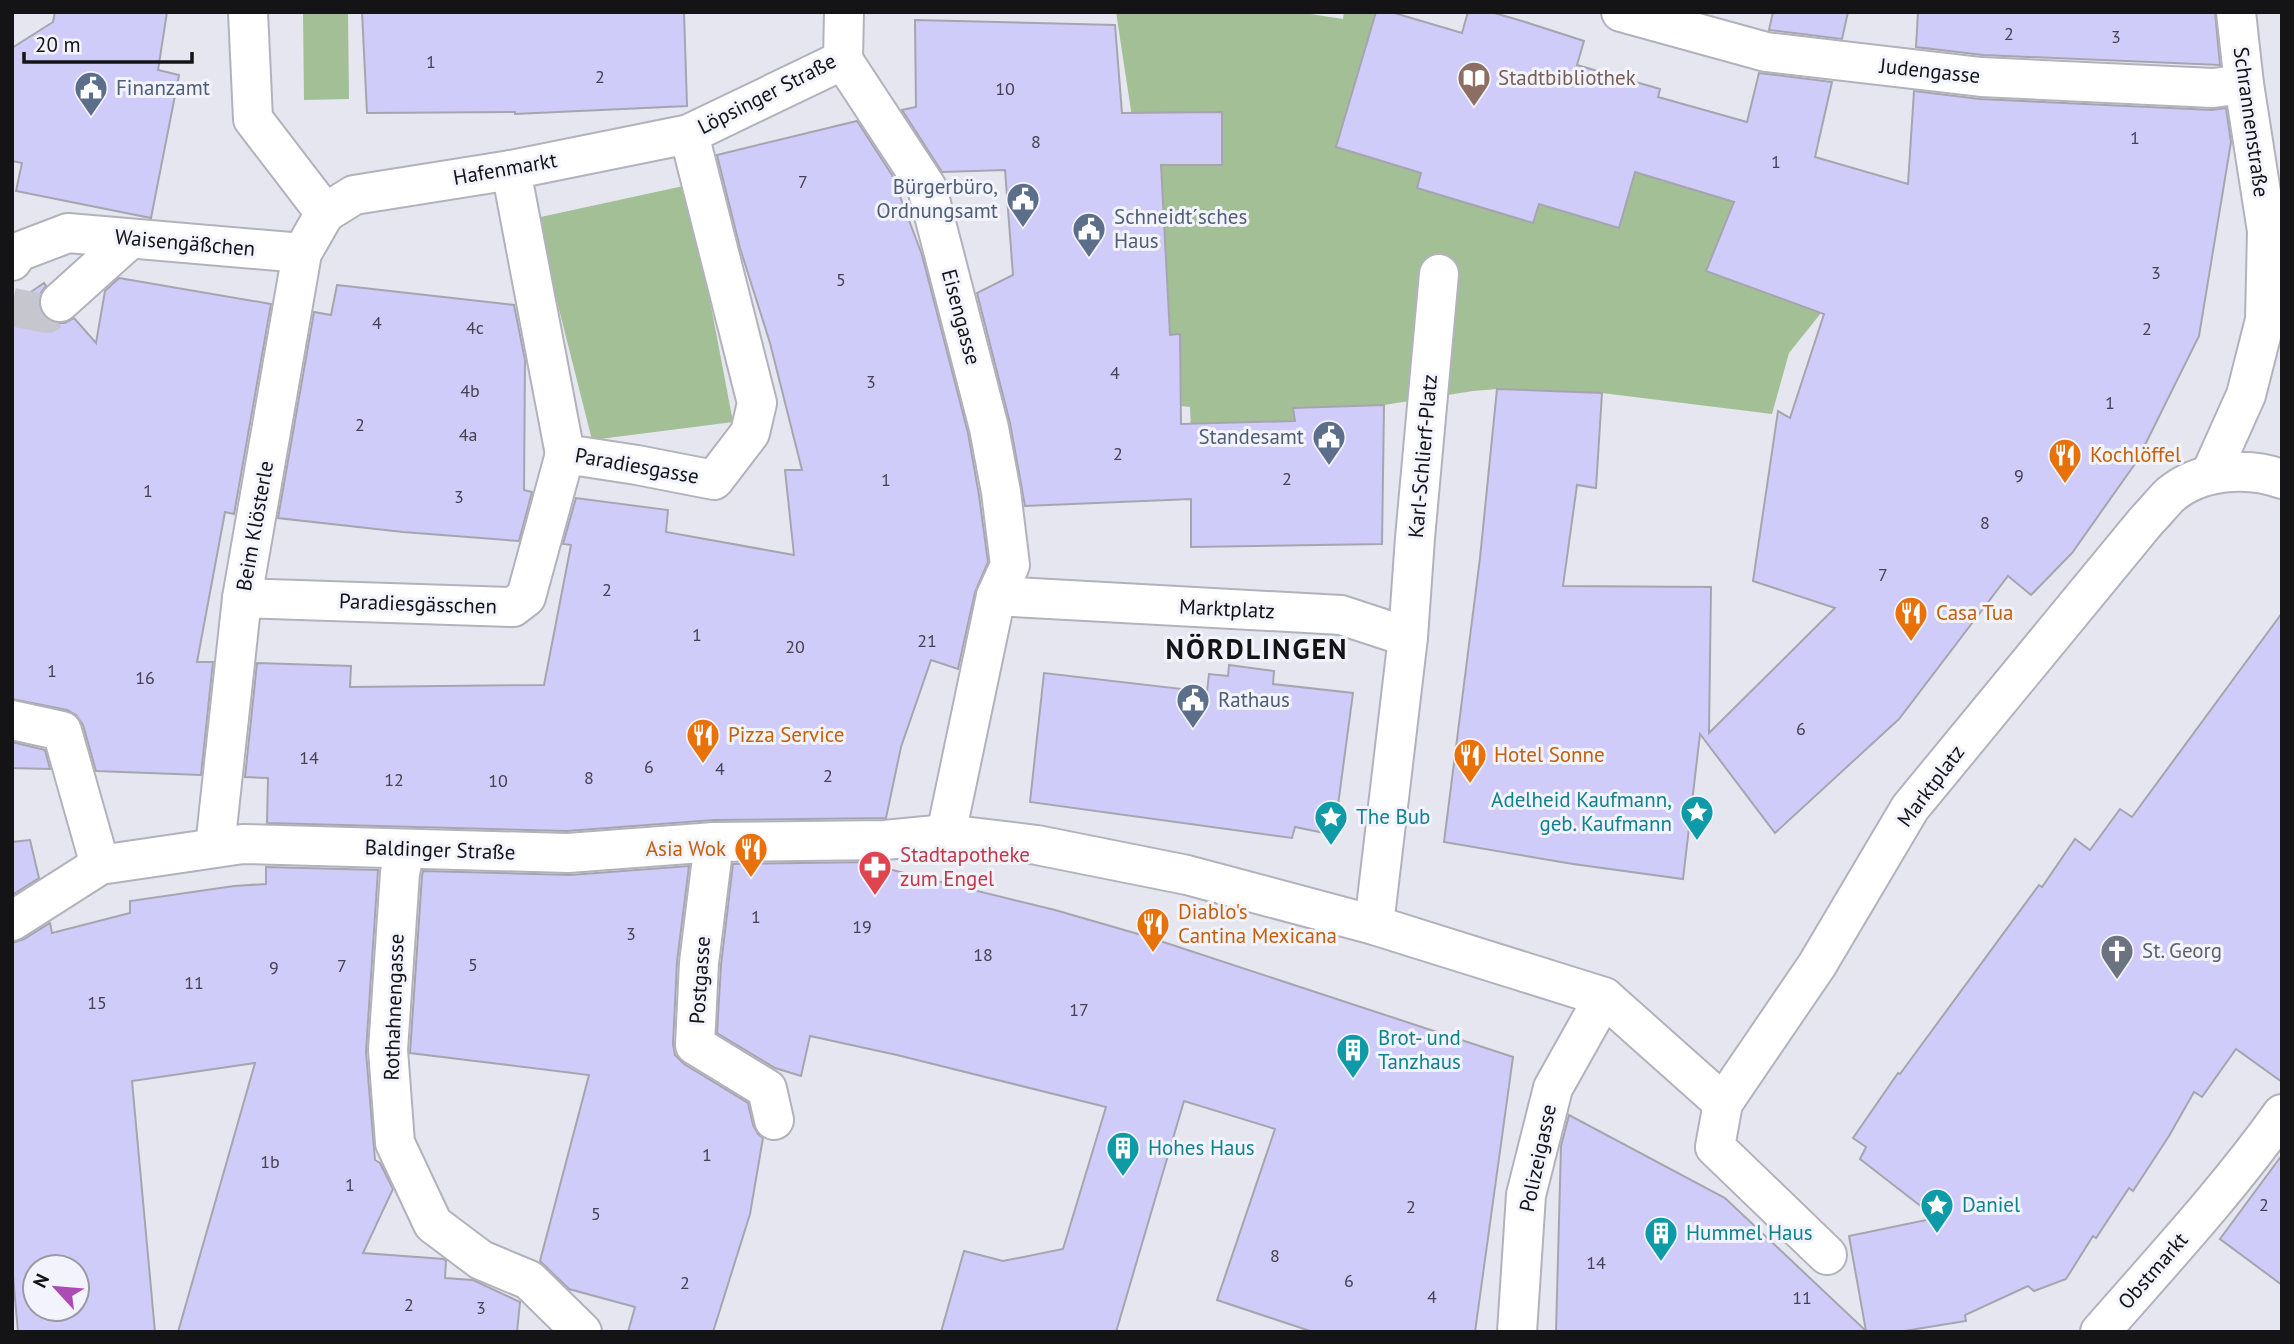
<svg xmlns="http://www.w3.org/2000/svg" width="2294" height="1344" viewBox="0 0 2294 1344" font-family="'PT Sans',sans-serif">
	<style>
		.green { fill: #a2bf95 }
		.building { fill: #d0ccf9; stroke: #a6a5af; stroke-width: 2; fill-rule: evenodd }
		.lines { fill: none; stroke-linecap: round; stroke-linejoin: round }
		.minor-tunnel { stroke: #c6c6cf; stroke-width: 38; stroke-dasharray: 38 19; stroke-linecap: butt }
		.minor-casing { stroke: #b3b2bc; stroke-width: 42 }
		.minor { stroke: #fff; stroke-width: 38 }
		.labels { text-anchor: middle; stroke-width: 6; stroke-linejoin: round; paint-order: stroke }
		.number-label { font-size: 18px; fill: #434250 }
		.street-label { font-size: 21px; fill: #141417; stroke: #f3f3fd }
		.education-label { font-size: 21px; fill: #785e54; stroke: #f3f3fd; text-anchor: start }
		.service-label { font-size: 21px; fill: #4e5e75; stroke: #f3f3fd; text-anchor: start }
		.food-label { font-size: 21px; fill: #c56008; stroke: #f3f3fd; text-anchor: start }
		.culture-label { font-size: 21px; fill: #0d838f; stroke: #f3f3fd; text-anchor: start }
		.health-label { font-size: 21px; fill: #be3a42; stroke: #f3f3fd; text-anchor: start }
		.worship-label { font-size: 21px; fill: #5b616d; stroke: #f3f3fd; text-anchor: start }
		.district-label { font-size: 28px; font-weight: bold; letter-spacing: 2px; fill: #141417; stroke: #f3f3fd }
	</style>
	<rect width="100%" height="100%" fill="#e6e6f0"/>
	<!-- green -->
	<g class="green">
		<path d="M303 12H348L349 99 304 100Z"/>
		<path d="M1116 12H1297L1343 19 1344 12H1376L1336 147 1421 173 1417 188 1533 223 1539 204 1618 228 1636 171 1734 201 1707 271 1821 313 1789 353 1772 414 1602 393 1497 389 1473 391 1384 405 1294 408 1295 421 1230 423 1192 460 1190 407 1181 406 1180 334 1170 335 1161 166 1132 117Z"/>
		<path d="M688 185 733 422 592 440 536 218Z"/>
	</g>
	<!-- building -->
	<g class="building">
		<path d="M55 12H167L158 70 179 75 151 218 16 191 22 163 12 161V48L53 22Z"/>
		<path d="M362 12H684L687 106 515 114V112L367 113Z"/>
		<path d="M1376 12H1391L1462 33 1468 12H1491L1522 21 1584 41 1577 65 1660 89 1658 97 1747 122 1759 73 1832 82 1815 157 1908 184 1914 91 1980 99 2212 110 2226 108 2231 142 2199 336 2137 461 2072 553 2031 595 2008 576 1899 719 1775 833 1700 734 1683 879 1573 864 1444 842 1480 558 1497 389 1602 393 1596 488 1577 485 1563 586 1711 587 1709 733 1835 608 1753 581 1778 411 1790 418 1824 314 1706 271 1734 202 1635 172 1619 228 1539 204 1533 223 1417 188 1421 173 1336 147Z"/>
		<path d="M1773 12H1848L1842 39 1769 30Z"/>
		<path d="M1918 12H2215L2220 65 1983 55 1916 47Z"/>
		<path d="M915 20 1115 25 1122 113 1222 112V165H1161L1170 335 1180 334 1181 424 1295 421 1293 408 1384 405 1382 544 1191 547V499L1025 506 1010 423 977 293 1013 275 1005 170 942 172 902 110 916 107Z"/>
		<path d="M857 121 892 175 922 255 968 433 979 495 988 562 975 592 958 669 931 660 901 747 886 818 714 820 567 831 267 823 268 778 245 777 257 663 351 666 350 687 544 685 571 545 563 544 576 498 668 510 666 532 794 555 785 470H802L770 343 740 248 717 155Z"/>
		<path d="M119 278 271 304 234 514 225 512 197 662H213L201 775 96 771 83 725 76 715 67 710 12 699V305L44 283 46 286 39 295V306L43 316 54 323H65L74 318 96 343 105 291Z"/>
		<path d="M337 285 514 305 525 360 524 490 532 492 519 541 403 532 278 518 314 312 331 315Z"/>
		<path d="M2282 613V1082L2236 1049 2202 1097 2194 1092 2169 1136 2133 1191 2129 1188 2096 1238 2093 1236 2066 1279 2034 1291 2028 1286 1965 1315 1966 1321 1898 1332H1556L1561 1146 1569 1115 1725 1198 1866 1331 1849 1236 1936 1218 1860 1159 1866 1147 1853 1138 1898 1073 1900 1074 2039 885 2042 887 2075 839 2090 850 2120 809 2132 817Z"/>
		<path d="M1229 665 1274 671 1273 684 1353 693 1334 835 1295 827 1292 838 1030 802 1044 673 1207 692 1209 674 1228 676Z"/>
		<path d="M12 742 45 750 50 769 12 768Z"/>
		<path d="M30 840 39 878 12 895V842Z"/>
		<path d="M877 862 876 866 1055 910 1145 936 1513 1057 1475 1332H1313L1217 1300 1275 1129 1184 1101 1116 1332H941L964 1251 1003 1261 1063 1249 1106 1107 897 1055 810 1036 801 1076 775 1068 717 1033 721 965 733 864Z"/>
		<path d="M689 866 677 962 673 1044 675 1055 684 1064 748 1103 753 1125 758 1134 763 1138 750 1214 713 1332H628L635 1307 569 1289 540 1261 589 1075 410 1053 422 876 423 871 570 875Z"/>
		<path d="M266 867 378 870 366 1052 375 1160 380 1163 393 1189 363 1253 444 1259 446 1261 445 1278 473 1280 520 1302 517 1332H178L255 1063 132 1081 155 1332H18L12 1264V943L24 939 50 923 52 933 130 913V901L234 886 266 884ZM35 1267H77V1309H35Z"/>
		<path d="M2282 1155V1285L2220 1239Z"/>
	</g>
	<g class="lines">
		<!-- minor-tunnel -->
		<path class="minor-tunnel" d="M12 307 47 314 60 302"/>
		<defs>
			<g id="minor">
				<path d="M248 12 253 119 325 213"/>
				<path d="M1621 12 1766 52 1981 77 2213 88 2244 84"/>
				<path d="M843 60 927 188 989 428 1001 492 1010 565 996 596"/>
				<path d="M511 170 565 454 637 465 714 480 750 433 757 403 689 134"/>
				<path d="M12 261 18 252 68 233 302 253"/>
				<path d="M60 302 130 239"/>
				<path d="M2211 473 2246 395 2265 320 2267 231 2244 84 2236 12"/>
				<path d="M242 598 513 607 526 597 565 454"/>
				<path d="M1408 637 1415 538 1439 274"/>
				<path d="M12 720 62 731 100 865"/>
				<path d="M946 834 996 596 1341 615 1408 637 1374 925"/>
				<path d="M714 842 699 963 695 1045 767 1089 774 1120"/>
				<path d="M215 847 242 598 302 253 325 213 354 195 511 170 689 134 843 60 844 12"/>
				<path d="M405 849 400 873 388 1050 395 1143 433 1224 481 1260 529 1280 582 1332"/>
				<path d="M12 921 100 865 243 844 568 853 714 842 885 840 946 834 1037 845 1187 875 1374 925 1604 997 1723 1103"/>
				<path d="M1827 1255 1715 1147 1723 1103 1817 965 1910 808 2147 520C2155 512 2162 503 2170 495 2199 470 2247 466 2282 479"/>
				<path d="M1517 1332 1526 1195 1553 1088 1604 997"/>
				<path d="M2100 1332C2162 1261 2227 1191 2282 1114"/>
			</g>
		</defs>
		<!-- minor casing -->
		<use href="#minor" class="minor-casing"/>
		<!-- minor -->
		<use href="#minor" class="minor"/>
	</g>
	<!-- icons -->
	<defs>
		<symbol id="library-pin" viewBox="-11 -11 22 30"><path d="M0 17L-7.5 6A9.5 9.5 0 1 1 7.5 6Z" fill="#8d6e63" stroke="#f3f3fd"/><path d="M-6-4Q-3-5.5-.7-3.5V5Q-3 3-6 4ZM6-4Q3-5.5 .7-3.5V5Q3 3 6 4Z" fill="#fff"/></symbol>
		<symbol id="civic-pin" viewBox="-11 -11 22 30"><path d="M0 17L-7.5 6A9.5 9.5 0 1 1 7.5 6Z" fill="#5c6f8a" stroke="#f3f3fd"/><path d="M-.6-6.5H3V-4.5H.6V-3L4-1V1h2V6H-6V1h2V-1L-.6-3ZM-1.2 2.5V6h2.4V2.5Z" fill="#fff"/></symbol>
		<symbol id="restaurant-pin" viewBox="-11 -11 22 30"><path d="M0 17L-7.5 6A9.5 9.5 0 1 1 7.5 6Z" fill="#e8710a" stroke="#f3f3fd"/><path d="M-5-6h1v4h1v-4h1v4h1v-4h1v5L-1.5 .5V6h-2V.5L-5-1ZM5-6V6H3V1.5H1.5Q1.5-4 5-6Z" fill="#fff"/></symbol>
		<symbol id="sight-pin" viewBox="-11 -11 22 30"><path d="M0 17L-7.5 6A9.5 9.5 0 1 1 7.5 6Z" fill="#0f9aa8" stroke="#f3f3fd"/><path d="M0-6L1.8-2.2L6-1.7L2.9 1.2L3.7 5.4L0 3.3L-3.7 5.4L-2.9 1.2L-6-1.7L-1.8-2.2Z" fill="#fff"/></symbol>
		<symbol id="pharmacy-pin" viewBox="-11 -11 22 30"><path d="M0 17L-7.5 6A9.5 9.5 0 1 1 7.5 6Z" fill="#e0444e" stroke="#f3f3fd"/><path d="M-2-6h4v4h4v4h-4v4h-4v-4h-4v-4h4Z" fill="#fff"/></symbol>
		<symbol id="church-pin" viewBox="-11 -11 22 30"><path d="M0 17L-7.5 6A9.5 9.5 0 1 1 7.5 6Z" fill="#6b7280" stroke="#f3f3fd"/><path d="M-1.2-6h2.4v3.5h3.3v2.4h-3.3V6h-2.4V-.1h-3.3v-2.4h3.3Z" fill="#fff"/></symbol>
		<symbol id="building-pin" viewBox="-11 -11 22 30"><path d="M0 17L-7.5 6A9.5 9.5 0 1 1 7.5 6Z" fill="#0f9aa8" stroke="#f3f3fd"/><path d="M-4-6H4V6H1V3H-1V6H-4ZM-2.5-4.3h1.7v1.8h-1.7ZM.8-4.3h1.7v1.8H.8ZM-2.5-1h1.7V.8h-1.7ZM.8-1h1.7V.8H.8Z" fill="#fff"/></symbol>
	</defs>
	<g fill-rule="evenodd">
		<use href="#library-pin" x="1455" y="59" width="38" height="52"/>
		<use href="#civic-pin" x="72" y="69" width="38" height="52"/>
		<use href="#civic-pin" x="1004" y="180" width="38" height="52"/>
		<use href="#civic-pin" x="1070" y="210" width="38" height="52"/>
		<use href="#civic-pin" x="1310" y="418" width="38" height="52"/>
		<use href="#restaurant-pin" x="2046" y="436" width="38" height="52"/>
		<use href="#restaurant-pin" x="1892" y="594" width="38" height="52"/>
		<use href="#civic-pin" x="1174" y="681" width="38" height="52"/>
		<use href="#restaurant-pin" x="684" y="716" width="38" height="52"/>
		<use href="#restaurant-pin" x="1451" y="736" width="38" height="52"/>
		<use href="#sight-pin" x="1678" y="793" width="38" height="52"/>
		<use href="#sight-pin" x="1312" y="798" width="38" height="52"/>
		<use href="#restaurant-pin" x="732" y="830" width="38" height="52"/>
		<use href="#pharmacy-pin" x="856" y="848" width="38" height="52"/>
		<use href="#restaurant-pin" x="1134" y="905" width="38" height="52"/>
		<use href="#church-pin" x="2098" y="932" width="38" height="52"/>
		<use href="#building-pin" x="1334" y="1031" width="38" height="52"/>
		<use href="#building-pin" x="1104" y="1129" width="38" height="52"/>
		<use href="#sight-pin" x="1918" y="1186" width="38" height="52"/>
		<use href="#building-pin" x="1642" y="1214" width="38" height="52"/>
	</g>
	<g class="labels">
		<!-- number labels -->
		<g class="number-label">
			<text x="2009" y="40">2</text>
			<text x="2116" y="43">3</text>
			<text x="431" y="68">1</text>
			<text x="600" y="83">2</text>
			<text x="1005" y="95">10</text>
			<text x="2135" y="144">1</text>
			<text x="1036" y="148">8</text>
			<text x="1776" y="168">1</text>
			<text x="803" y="188">7</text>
			<text x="2156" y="279">3</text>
			<text x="841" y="286">5</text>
			<text x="377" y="329">4</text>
			<text x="475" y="334">4c</text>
			<text x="2147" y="335">2</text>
			<text x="1115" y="379">4</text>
			<text x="871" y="388">3</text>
			<text x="470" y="397">4b</text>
			<text x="2110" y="409">1</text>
			<text x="360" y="431">2</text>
			<text x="468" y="441">4a</text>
			<text x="1118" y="460">2</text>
			<text x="2019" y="482">9</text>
			<text x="1287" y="485">2</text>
			<text x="886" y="486">1</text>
			<text x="148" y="497">1</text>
			<text x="459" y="503">3</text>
			<text x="1985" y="529">8</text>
			<text x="1883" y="581">7</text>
			<text x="607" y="596">2</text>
			<text x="697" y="641">1</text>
			<text x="927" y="647">21</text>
			<text x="795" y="653">20</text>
			<text x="52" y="677">1</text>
			<text x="145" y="684">16</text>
			<text x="1801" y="735">6</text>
			<text x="309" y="764">14</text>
			<text x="649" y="773">6</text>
			<text x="720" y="775">4</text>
			<text x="828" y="782">2</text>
			<text x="589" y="784">8</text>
			<text x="394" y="786">12</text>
			<text x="498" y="787">10</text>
			<text x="756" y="923">1</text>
			<text x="862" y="933">19</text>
			<text x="631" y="940">3</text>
			<text x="983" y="961">18</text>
			<text x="473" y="971">5</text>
			<text x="342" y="972">7</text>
			<text x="274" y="974">9</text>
			<text x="194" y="989">11</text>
			<text x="97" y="1009">15</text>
			<text x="1079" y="1016">17</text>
			<text x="707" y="1161">1</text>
			<text x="270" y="1168">1b</text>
			<text x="350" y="1191">1</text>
			<text x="2264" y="1211">2</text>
			<text x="1411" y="1213">2</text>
			<text x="596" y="1220">5</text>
			<text x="1275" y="1262">8</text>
			<text x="1596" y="1269">14</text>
			<text x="1349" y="1287">6</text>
			<text x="685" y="1289">2</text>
			<text x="1432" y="1303">4</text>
			<text x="1802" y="1304">11</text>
			<text x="409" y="1311">2</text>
			<text x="481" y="1314">3</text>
		</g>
		<!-- street labels -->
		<g class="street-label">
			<text transform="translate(1930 71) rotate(6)" y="7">Judengasse</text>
			<text transform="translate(767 94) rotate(-27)" y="7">Löpsinger Straße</text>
			<text transform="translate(2251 122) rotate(82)" y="7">Schrannenstraße</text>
			<text transform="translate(505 169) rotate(-10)" y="7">Hafenmarkt</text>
			<text transform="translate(185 243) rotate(5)" y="7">Waisengäßchen</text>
			<text transform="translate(961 317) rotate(75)" y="7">Eisengasse</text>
			<text transform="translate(1423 456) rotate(-85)" y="7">Karl-Schlierf-Platz</text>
			<text transform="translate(637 466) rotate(10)" y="7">Paradiesgasse</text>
			<text transform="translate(255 526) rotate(-80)" y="7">Beim Klösterle</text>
			<text transform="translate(418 604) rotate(2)" y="7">Paradiesgässchen</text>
			<text transform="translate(1227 609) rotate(3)" y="7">Marktplatz</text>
			<text transform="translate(1931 786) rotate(-53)" y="7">Marktplatz</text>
			<text transform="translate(440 850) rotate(2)" y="7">Baldinger Straße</text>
			<text transform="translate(700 980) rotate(-86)" y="7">Postgasse</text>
			<text transform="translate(394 1007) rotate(-88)" y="7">Rothahnengasse</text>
			<text transform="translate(1538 1158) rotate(-78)" y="7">Polizeigasse</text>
			<text transform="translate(2153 1271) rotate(-49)" y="7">Obstmarkt</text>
		</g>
		<!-- education labels -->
		<g class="education-label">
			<text x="1498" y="85">Stadtbibliothek</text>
		</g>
		<!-- service labels -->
		<g class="service-label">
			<text x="116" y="95">Finanzamt</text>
			<text x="998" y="194" text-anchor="end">Bürgerbüro,<tspan x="998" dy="24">Ordnungsamt</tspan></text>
			<text x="1114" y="224">Schneidt´sches<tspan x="1114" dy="24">Haus</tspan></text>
			<text x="1304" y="444" text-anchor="end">Standesamt</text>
			<text x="1218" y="707">Rathaus</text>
		</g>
		<!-- food labels -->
		<g class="food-label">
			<text x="2090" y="462">Kochlöffel</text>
			<text x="1936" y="620">Casa Tua</text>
			<text x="728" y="742">Pizza Service</text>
			<text x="1494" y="762">Hotel Sonne</text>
			<text x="726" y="856" text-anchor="end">Asia Wok</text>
			<text x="1178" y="919">Diablo's<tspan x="1178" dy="24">Cantina Mexicana</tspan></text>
		</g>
		<!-- culture labels -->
		<g class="culture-label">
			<text x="1672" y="807" text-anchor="end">Adelheid Kaufmann,<tspan x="1672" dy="24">geb. Kaufmann</tspan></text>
			<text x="1356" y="824">The Bub</text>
			<text x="1378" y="1045">Brot- und<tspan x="1378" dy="24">Tanzhaus</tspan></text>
			<text x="1148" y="1155">Hohes Haus</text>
			<text x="1962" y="1212">Daniel</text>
			<text x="1686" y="1240">Hummel Haus</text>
		</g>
		<!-- health labels -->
		<g class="health-label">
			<text x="900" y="862">Stadtapotheke<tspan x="900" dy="24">zum Engel</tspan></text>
		</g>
		<!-- worship labels -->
		<g class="worship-label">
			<text x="2142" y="958">St. Georg</text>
		</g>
		<!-- district labels -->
		<g class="district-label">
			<text x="1257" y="659">NÖRDLINGEN</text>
		</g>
	</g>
	<!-- border -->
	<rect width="2294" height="1344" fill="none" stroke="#141417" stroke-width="28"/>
	<!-- north arrow -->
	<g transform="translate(56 1288) rotate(296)"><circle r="33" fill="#f3f3fd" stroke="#9a9aa1" stroke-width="2"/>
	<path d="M0-5L12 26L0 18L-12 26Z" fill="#ab4cb5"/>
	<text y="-10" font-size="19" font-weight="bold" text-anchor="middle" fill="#141417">N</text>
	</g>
	<!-- scale -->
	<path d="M24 52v10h168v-10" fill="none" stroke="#141417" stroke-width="3.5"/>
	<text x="35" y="52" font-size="21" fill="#141417" stroke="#f3f3fd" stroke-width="5" paint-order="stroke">20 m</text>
</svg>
